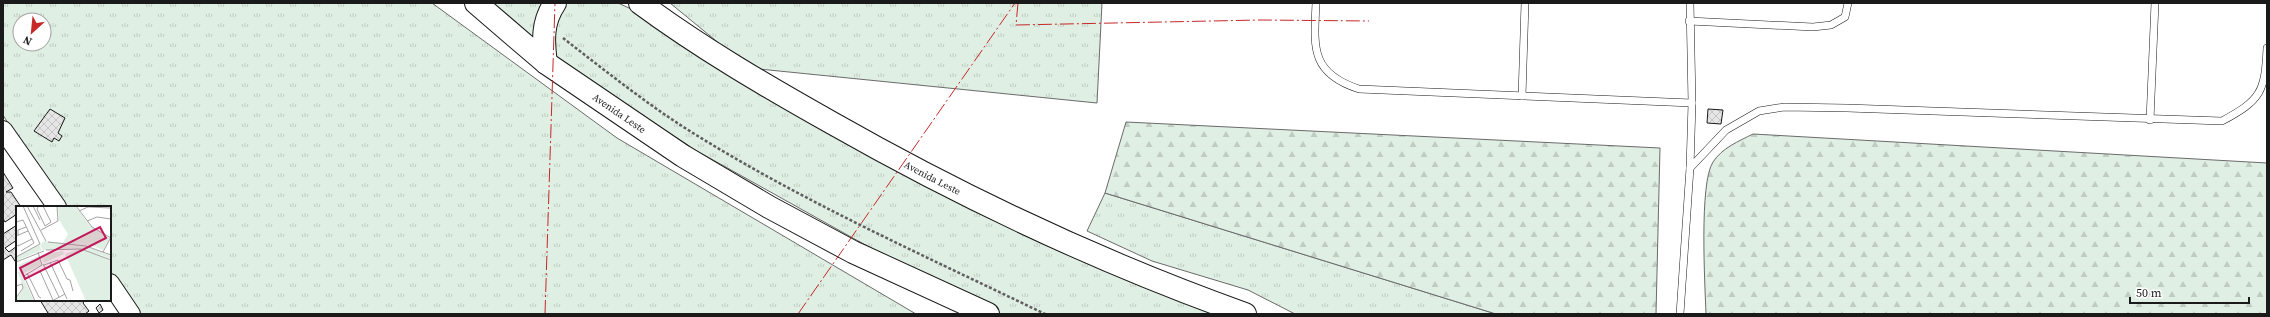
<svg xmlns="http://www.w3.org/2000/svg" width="2270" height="317" viewBox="0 0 2270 317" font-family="'Source Serif 4',serif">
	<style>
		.grass { fill: url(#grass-tufts); stroke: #6a6a6a; fill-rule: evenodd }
		.forest { fill: url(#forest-firs); stroke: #6a6a6a }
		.building { fill: url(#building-cross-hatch); stroke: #1a1a1a }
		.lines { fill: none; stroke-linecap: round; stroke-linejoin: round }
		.service-casing { stroke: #1a1a1a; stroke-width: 8 }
		.tertiary-casing { stroke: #1a1a1a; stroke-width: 20 }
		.primary-casing { stroke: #1a1a1a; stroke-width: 24 }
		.path { stroke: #5f5f5f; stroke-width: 2.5; stroke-dasharray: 3 2; stroke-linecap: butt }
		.service { stroke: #fff; stroke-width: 7 }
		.tertiary { stroke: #fff; stroke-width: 18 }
		.primary { stroke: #fff; stroke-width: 22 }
		.power { stroke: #c62828; stroke-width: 1; stroke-dasharray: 14 3 2 3; stroke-linecap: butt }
		.labels { text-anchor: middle; stroke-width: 3; stroke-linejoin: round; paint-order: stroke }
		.street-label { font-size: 10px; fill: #1a1a1a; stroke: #fff }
		.inset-road { fill: none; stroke: #a3a3a3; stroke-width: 1 }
		.view { fill: #c2185b; fill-opacity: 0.15; stroke: #c2185b; stroke-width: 2 }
		.inset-edge { fill: none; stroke: #1a1a1a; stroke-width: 2 }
	</style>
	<defs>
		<pattern id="grass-tufts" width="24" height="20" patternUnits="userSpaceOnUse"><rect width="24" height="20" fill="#e0efe3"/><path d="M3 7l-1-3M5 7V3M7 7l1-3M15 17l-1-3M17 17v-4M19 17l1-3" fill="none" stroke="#c0ccc2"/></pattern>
		<pattern id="forest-firs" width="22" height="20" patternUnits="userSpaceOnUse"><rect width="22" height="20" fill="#e0efe3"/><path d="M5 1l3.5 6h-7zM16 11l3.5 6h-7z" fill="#c0ccc2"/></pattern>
		<pattern id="building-cross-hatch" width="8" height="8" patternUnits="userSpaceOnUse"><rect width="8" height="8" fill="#e6e6e6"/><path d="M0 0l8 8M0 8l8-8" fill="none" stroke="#c5c5c5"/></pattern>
	</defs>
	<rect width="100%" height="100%" fill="#fff"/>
	<!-- grass -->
	<g class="grass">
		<path d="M3 3H432L617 138 916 314H129L110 284V207H61L3 115ZM20 20H44V44H20Z"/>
		<path d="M484 3H550L540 50Z"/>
		<path d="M554 3H618L629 8 742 76 1020 224 1243 314H989L697 151 564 65 538 37Z"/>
		<path d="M670 3H1102L1097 103 749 68Z"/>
		<path d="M1105 193 1496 314H1295L1248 290 1152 261 1087 231Z"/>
	</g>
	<!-- forest -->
	<g class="forest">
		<path d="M1126 122 1660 148 1656 314H1496L1105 193Z"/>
		<path d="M1753 134 2267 163V314H1706C1705 285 1699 183 1713 162 1722 148 1739 141 1753 134Z"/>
	</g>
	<!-- building -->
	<g class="building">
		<path d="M50 109 65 118 58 133 62 136 59 141 54 138 52 142 34 131Z"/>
		<path d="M1708 109 1723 110 1721 124 1707 123Z"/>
		<path d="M3 172 13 188 6 192H11L21 207H17V214L5 222 3 219Z"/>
		<path d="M17 225V240L5 248 9 252 17 246V264L11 255 3 260V234Z"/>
		<path d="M40 300H85L83 303 89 311 85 314H46L48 313Z"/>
		<path d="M100 304 103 310 99 313 96 308Z"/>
	</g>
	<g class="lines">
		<defs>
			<g id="service">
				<path d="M1316 3C1314 47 1310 73 1359 89L1692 103"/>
				<path d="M1690 3 1692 103 1690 168"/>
				<path d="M1689 21 1813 27 1831 25 1845 17 1848 3"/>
				<path d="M1522 96 1525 3"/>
				<path d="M2150 120 2155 3"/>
				<path d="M1680 314 1690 168 1726 130 1759 111 1784 107 1847 108 2222 121C2261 100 2265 92 2267 48"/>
			</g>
			<g id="tertiary">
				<path d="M3 130 57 207"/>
				<path d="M110 283 131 314"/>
			</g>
			<g id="primary">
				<path id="s1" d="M476 3 546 63 683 156 769 207 853 252 988 314"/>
				<path id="s2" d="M640 3C701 48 766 86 832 123 964 198 1102 263 1245 314"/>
				<path d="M546 63C543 41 542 22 555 3"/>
			</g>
		</defs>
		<!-- service casing -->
		<use href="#service" class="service-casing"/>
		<!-- tertiary casing -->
		<use href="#tertiary" class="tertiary-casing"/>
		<!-- primary casing -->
		<use href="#primary" class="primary-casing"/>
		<!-- path -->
		<path class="path" d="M563 38C603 69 643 101 685 128 799 200 923 255 1045 314"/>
		<!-- service -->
		<use href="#service" class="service"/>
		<!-- tertiary -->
		<use href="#tertiary" class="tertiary"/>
		<!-- primary -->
		<use href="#primary" class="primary"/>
		<!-- power -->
		<g class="power">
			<path d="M1018 3 1016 25 1260 20 1369 21"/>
			<path d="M545 314 555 3"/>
			<path d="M798 314 1015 3"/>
		</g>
	</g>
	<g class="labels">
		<!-- street labels -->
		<g class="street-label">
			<text dy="4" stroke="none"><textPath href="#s1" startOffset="181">Avenida Leste</textPath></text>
			<text dy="4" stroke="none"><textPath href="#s2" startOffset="341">Avenida Leste</textPath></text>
		</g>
	</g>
	<!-- overview -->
	<g transform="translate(16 206)">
		<rect width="95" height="95" fill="#fff"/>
		<path d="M42 0H59L74 20 94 32 87 44 77 40 47 37 52 28 43 14ZM28 35 70 40 95 50V53L80 47 95 55V95H70L49 48 62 43 27 44 24 39ZM23 39 26 44 0 55V51ZM4 65 18 95H0L7 82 2 66Z" fill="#e0efe3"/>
		<path d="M47 45 48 48 28 57 25 49ZM23 50 25 59 6 68 2 59Z" fill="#e0efe3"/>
		<path class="inset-road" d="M7 0 24 38M11 0 30 35M17 0 24 14M60 0 76 21 95 32M22 1 21 3 29 20 35 16 27 0M63 5 72 1 95 2M71 15 81 11 95 13M0 16 7 14 18 37 5 45M25 24 42 15 41 0M2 29V24L10 21M0 30 12 25M32 36 70 40 95 49M0 38 2 40 16 33M30 44 65 43 95 54M87 46 95 31M0 51 24 38M0 56 28 45M34 56 51 93M27 58 43 91M28 59 42 54 51 73 54 74 57 85M30 62 24 65 37 94M11 67 23 91 25 92M0 80 6 78 7 82 0 92M19 95 8 70 26 59 22 46M36 95 49 88"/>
		<path class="view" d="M84 21 90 32 9 73 4 62Z"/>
		<rect width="95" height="95" class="inset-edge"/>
	</g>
	<!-- border -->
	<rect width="2270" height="317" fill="none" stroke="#1a1a1a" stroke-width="8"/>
	<!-- north arrow -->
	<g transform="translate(32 32) rotate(207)"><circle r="19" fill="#ffffff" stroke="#a3a3a3"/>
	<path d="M0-3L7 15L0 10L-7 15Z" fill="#c62828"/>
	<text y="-6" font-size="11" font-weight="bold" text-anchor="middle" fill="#1a1a1a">N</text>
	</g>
	<!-- scale -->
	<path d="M2130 297v6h119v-6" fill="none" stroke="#1a1a1a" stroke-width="2"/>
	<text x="2136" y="297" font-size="12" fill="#1a1a1a" stroke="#ffffff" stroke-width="3" paint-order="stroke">50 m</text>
</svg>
